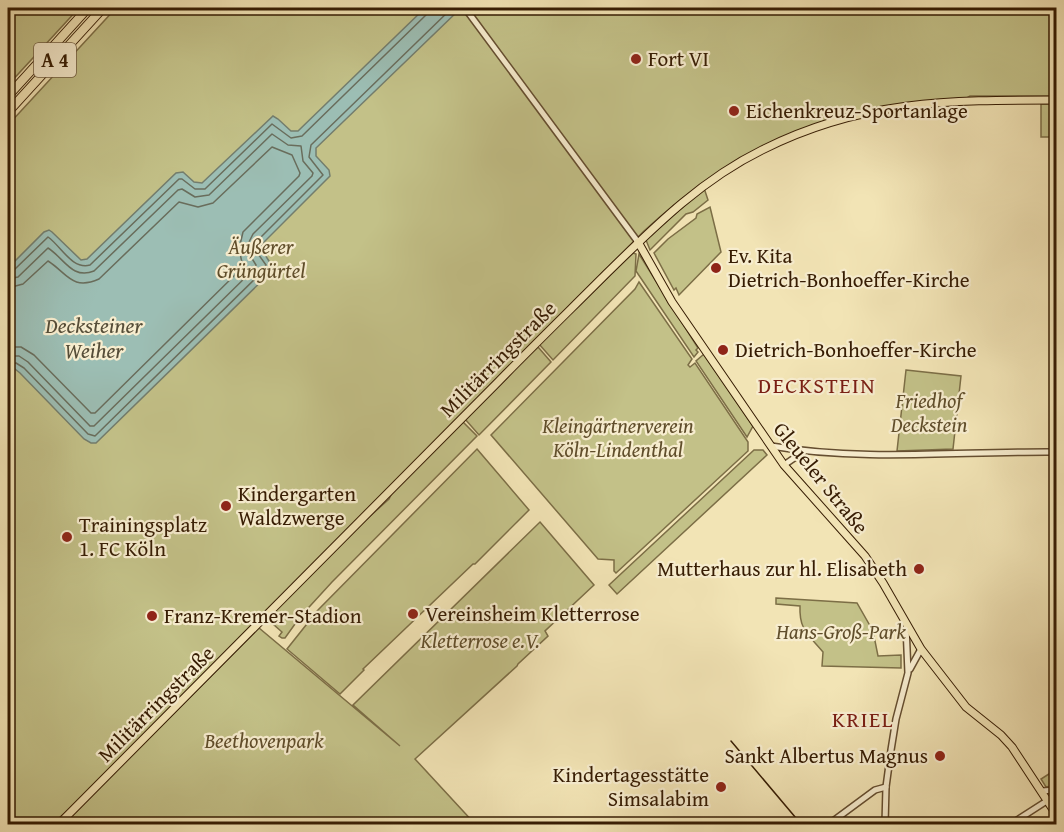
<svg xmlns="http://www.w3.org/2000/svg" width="1064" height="832" viewBox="0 0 1064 832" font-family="'Gentium Book Plus',serif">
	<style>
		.green { fill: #c3c188; stroke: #7c6e46; stroke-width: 1.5 }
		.water { fill: #9cbeb4; stroke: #737d6d; stroke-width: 1.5 }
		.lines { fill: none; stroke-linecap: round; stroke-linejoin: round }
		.shore { stroke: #696d5c; stroke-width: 1.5 }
		.minor-casing { stroke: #654e30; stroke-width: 8 }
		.major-casing { stroke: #361c03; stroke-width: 9 }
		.highway-casing { stroke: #361c03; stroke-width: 10 }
		.minor { stroke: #f7edcf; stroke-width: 5 }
		.major { stroke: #f2e4b5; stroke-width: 7 }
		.highway { stroke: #f2e4b5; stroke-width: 8 }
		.tram { stroke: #361c03; stroke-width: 1.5 }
		.poi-dot { fill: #8f2418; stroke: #f7edcf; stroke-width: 2 }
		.labels { text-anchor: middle; stroke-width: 4.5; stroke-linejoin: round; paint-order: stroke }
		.shield { fill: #f7edcf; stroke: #705b40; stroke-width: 1.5 }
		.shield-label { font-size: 20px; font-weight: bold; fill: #361c03 }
		.poi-label { font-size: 21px; fill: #361c03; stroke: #f7edcf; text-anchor: start }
		.park-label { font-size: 21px; font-style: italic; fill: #604e2b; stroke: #f7edcf }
		.street-label { font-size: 21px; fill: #361c03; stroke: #f7edcf }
		.water-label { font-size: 22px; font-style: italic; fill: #554d38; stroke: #f7edcf }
		.neighbourhood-label { font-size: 22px; letter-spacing: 1.5px; fill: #7a1f14; stroke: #f7edcf }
	</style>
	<rect width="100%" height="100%" fill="#f2e4b5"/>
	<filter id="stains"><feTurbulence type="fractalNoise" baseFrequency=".00333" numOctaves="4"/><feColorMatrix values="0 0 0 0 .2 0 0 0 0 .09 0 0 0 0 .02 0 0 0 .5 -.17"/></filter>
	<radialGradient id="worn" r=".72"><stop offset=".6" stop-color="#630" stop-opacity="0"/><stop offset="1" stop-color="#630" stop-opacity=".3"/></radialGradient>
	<!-- green -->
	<g class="green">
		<path d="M8 8H79L8 85Z"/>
		<path d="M116 8H1056V96H970L965 99C836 103 739 144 644 231L80 800 52 824H8V125Z"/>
		<path d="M1041 104H1056V146L1050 137H1041Z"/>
		<path d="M704 188 708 200 693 212 686 214 650 250 646 240Z"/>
		<path d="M710 207 721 252 679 295 676 288 674 290 654 253 668 239 696 218 697 214Z"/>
		<path d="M633 253 636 254 635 276 553 360 539 344Z"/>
		<path d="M639 254 698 348 696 350 698 352 694 357 636 271Z"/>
		<path d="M639 282 692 359 688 365 690 367 695 363 748 442V451L616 573 614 571V560L598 559 491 435 635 289Z"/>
		<path d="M538 347 551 362 479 435 465 419Z"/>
		<path d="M704 354 753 426 747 437 696 361Z"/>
		<path d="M906 370 961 376 953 449 897 451Z"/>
		<path d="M462 421 477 436 332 582 300 617 285 638H282L279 636 282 632 273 624 277 616 272 614 359 526 389 499 392 493Z"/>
		<path d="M477 449 529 510 475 564H473L363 669 364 670 340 694 287 649 318 610Z"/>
		<path d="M754 450H763L767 455 617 594 609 585Z"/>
		<path d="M540 522 594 585 545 631 548 636 518 664 517 666 415 759 475 824H63L259 628 400 746 353 705Z"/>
		<path d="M776 598 857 603 873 631 878 656 901 655V668L822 666 823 652C808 634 799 630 800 606L776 604Z"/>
		<path d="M1052 772 1056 775V785L1046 787 1041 779Z"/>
	</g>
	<!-- water -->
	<path class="water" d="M425 8H461L316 148V156L329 170 330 176 262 244C261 254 271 260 273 270L96 443H91L84 439 20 373 15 369 8 371V268L44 232 49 230 52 232 81 260 87 259 176 173 183 172 194 182 202 183 273 116 278 119 291 131H298Z"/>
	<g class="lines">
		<!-- shore -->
		<g class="shore">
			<path d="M8 272 14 270 48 237C61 246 72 270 90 265L179 179H182L195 189H205L272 124 291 138 302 136 427 14 429 8"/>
			<path d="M8 279 18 277 48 248C64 258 72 280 94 271L178 190 182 189 195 197 209 195 272 134 288 145 301 146 303 161 313 173 312 176 253 234 249 242 248 252 256 265 255 268 94 426H90L28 362 19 356H8"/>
			<path d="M8 288 23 284 48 261C67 273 72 291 99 279L179 202 198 207 213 203 272 147 292 155 300 173 299 176 243 232 239 249 243 267 95 413H91L34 355 21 347H8"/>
			<path d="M8 364 16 363 24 368 88 434 95 436 265 269 266 265 256 251 257 241 323 175 309 157 311 145 452 8"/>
		</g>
		<defs>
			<g id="minor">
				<path d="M465 8 638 242"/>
				<path d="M771 446C866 462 961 451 1056 452"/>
				<path d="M784 465 803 452"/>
				<path d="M910 669 921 649"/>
				<path d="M1042 791 1056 790"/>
				<path d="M829 824 875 790 886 787"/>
				<path d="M885 824 886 787 891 750 896 719 908 673 906 626"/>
				<path d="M1011 824 1056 795"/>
			</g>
			<g id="major">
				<path d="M638 242 672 302 784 465 865 556 883 583 921 649 966 707 1001 735 1012 747 1056 814"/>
				<path d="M59 824C205 677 351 529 498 382 534 345 571 309 607 273 655 226 701 180 762 150 861 100 949 100 1056 100"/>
			</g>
			<g id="highway">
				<path d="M8 96 88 8"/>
				<path d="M8 112 103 8"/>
			</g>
		</defs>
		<!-- minor casing -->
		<use href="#minor" class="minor-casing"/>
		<!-- major casing -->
		<use href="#major" class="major-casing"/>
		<!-- highway casing -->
		<use href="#highway" class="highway-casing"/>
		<!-- minor -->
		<use href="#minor" class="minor"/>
		<!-- major -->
		<use href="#major" class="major"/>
		<!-- highway -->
		<use href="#highway" class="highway"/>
		<!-- tram -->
		<path class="tram" d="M731 741 801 824"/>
	</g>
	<!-- markers -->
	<g class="poi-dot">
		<circle cx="636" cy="59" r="6"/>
		<circle cx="734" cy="111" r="6"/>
		<circle cx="716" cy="268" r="6"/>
		<circle cx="723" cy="350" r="6"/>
		<circle cx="226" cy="506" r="6"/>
		<circle cx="67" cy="537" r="6"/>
		<circle cx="919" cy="569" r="6"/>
		<circle cx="413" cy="614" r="6"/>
		<circle cx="152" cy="616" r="6"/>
		<circle cx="940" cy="756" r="6"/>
		<circle cx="721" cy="787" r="6"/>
	</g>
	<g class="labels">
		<!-- shield labels -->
		<rect class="shield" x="34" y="43" width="42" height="34" rx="4.5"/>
		<g class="shield-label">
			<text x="55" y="67">A 4</text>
		</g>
		<!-- poi labels -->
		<g class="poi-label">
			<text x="648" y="66">Fort VI</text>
			<text x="746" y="118">Eichenkreuz-Sportanlage</text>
			<text x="728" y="263">Ev. Kita<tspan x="728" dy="24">Dietrich-Bonhoeffer-Kirche</tspan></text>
			<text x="735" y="357">Dietrich-Bonhoeffer-Kirche</text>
			<text x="238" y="501">Kindergarten<tspan x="238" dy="24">Waldzwerge</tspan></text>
			<text x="79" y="532">Trainingsplatz<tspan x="79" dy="24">1. FC Köln</tspan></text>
			<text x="907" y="576" text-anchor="end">Mutterhaus zur hl. Elisabeth</text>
			<text x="425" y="621">Vereinsheim Kletterrose</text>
			<text x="164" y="623">Franz-Kremer-Stadion</text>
			<text x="928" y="763" text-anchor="end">Sankt Albertus Magnus</text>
			<text x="709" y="782" text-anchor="end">Kindertagesstätte<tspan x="709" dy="24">Simsalabim</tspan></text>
		</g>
		<!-- park labels -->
		<g class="park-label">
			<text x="261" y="254">Äußerer<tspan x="261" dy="24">Grüngürtel</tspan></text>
			<text x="929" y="408">Friedhof<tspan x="929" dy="24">Deckstein</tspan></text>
			<text x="618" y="433">Kleingärtnerverein<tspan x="618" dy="24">Köln-Lindenthal</tspan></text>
			<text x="841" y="639">Hans-Groß-Park</text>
			<text x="480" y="648">Kletterrose e.V.</text>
			<text x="264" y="748">Beethovenpark</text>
		</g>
		<!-- street labels -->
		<g class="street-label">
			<text transform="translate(498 359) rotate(-45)" y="7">Militärringstraße</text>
			<text transform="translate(821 478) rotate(51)" y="7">Gleueler Straße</text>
			<text transform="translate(156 704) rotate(-45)" y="7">Militärringstraße</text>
		</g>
		<!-- water labels -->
		<g class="water-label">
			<text x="94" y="333">Decksteiner<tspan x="94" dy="25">Weiher</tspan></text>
		</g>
		<!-- neighbourhood labels -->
		<g class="neighbourhood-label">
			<text x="817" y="393">DECKSTEIN</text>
			<text x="863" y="727">KRIEL</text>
		</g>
	</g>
	<!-- margin -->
	<rect width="1064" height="832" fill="none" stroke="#f2e4b5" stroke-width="30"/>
	<rect x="9" y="9" width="1046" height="814" fill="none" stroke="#361c03" stroke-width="3"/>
	<rect x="15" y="15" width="1034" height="802" fill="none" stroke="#361c03" stroke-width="1.5"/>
	<rect width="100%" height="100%" filter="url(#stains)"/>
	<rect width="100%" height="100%" fill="url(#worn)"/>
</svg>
